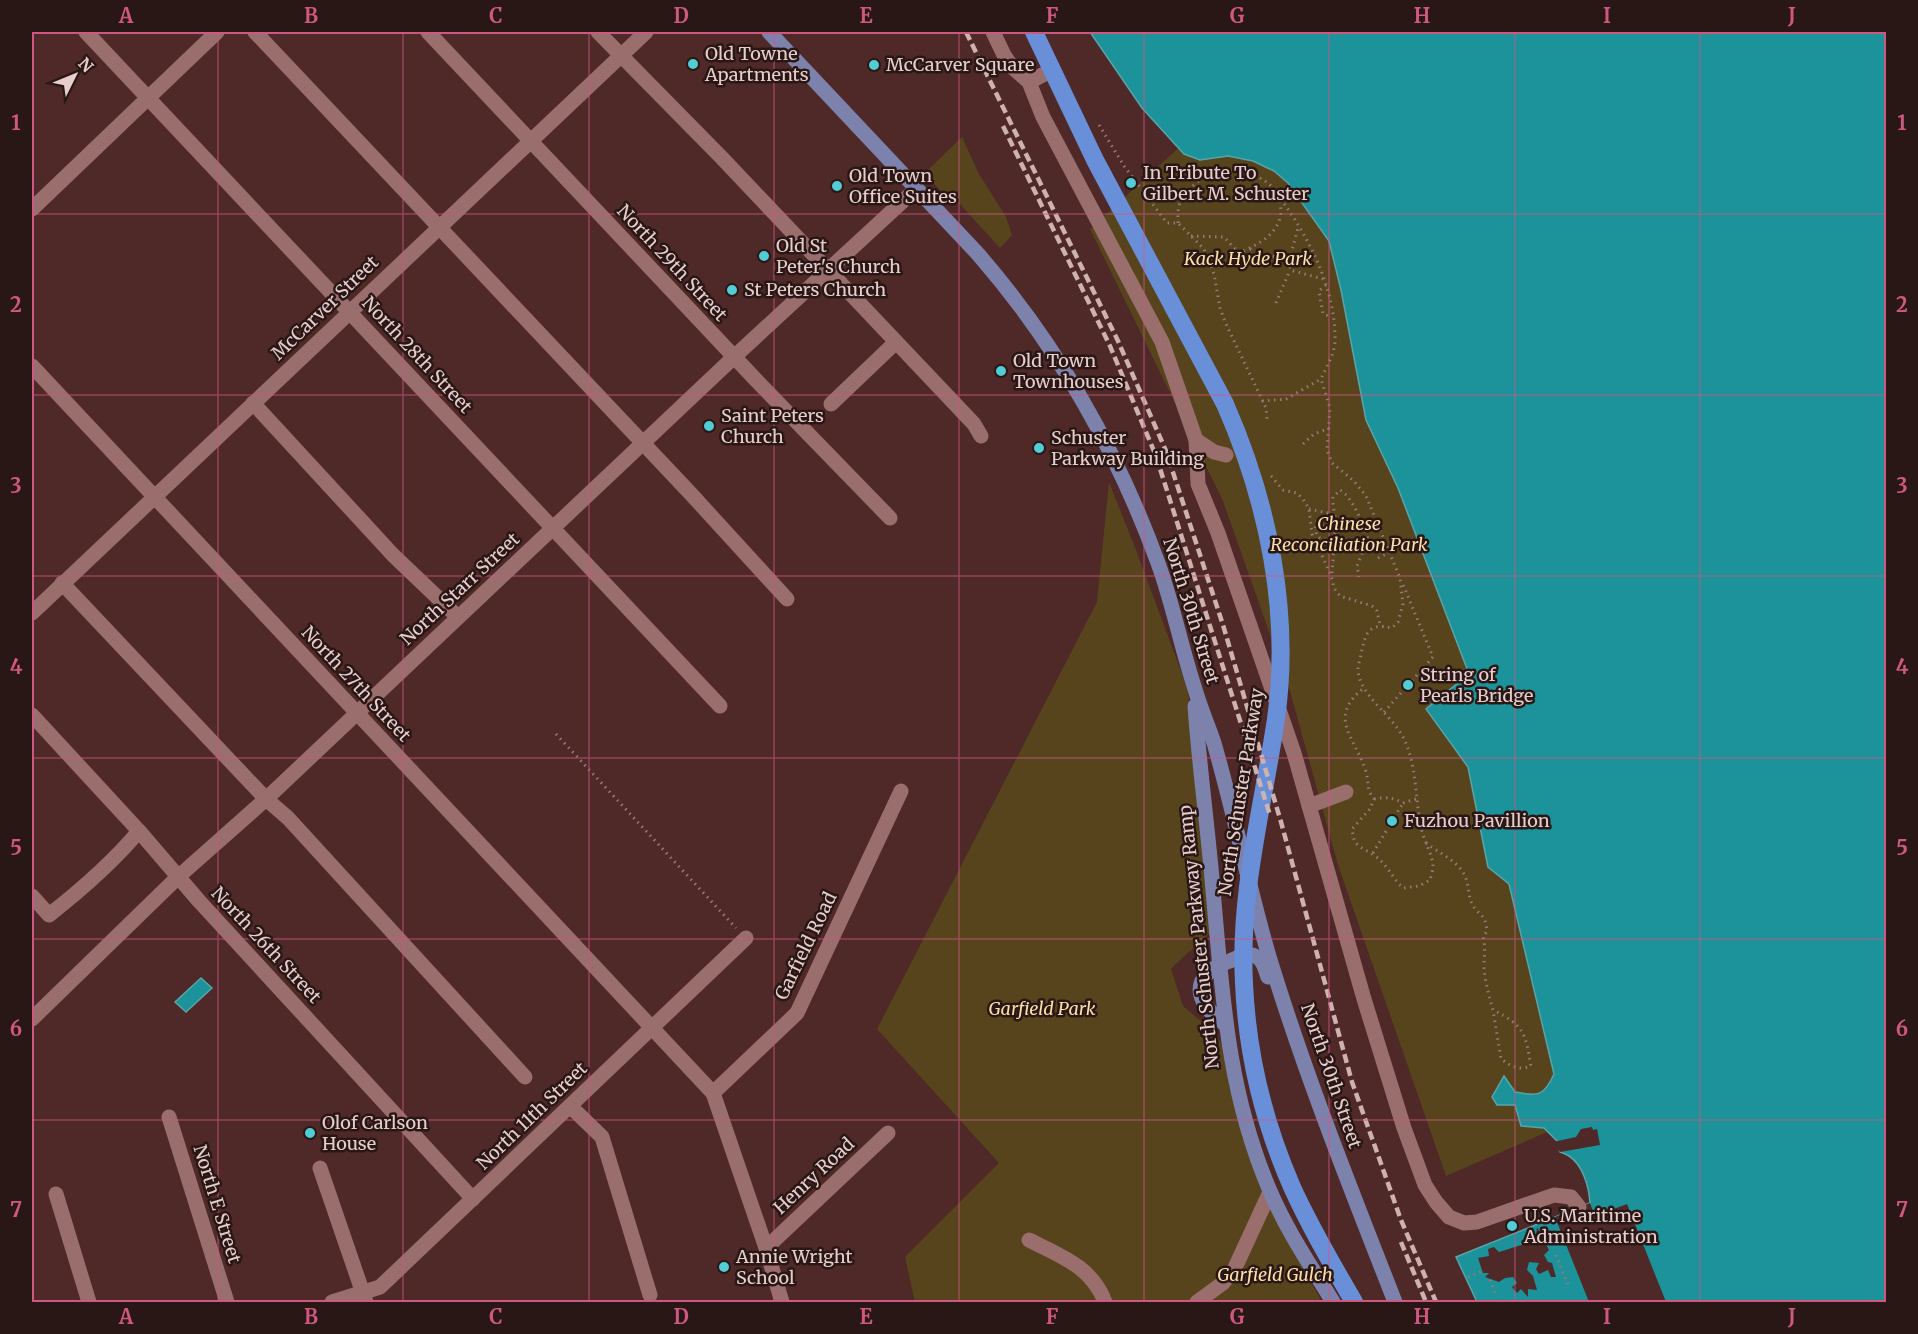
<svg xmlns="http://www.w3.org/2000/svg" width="1918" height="1334" viewBox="0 0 1918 1334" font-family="Merriweather,serif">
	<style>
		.green { fill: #57441d }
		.water { fill: #1c929a; stroke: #59a4a9; stroke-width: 1.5 }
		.pier { fill: #4e2927 }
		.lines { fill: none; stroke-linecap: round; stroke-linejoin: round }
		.path { stroke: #987977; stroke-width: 3; stroke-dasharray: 1.5 4.5; stroke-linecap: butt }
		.minor { stroke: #9a6e6c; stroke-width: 15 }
		.major { stroke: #7c82ac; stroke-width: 15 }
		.highway { stroke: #688fd7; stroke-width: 18 }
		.rail { stroke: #cdb2b0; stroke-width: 4.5; stroke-dasharray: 9 4.5; stroke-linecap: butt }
		.grid { fill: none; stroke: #cf5883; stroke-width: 1.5; stroke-opacity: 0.55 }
		.poi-dot { fill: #52ccd5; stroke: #291716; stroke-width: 2 }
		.labels { text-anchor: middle; stroke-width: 5; stroke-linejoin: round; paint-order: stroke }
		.poi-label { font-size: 18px; fill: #e7cecc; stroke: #291716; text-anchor: start }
		.park-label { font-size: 18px; font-style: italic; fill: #fddfa9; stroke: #291716 }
		.street-label { font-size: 18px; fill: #e7cecc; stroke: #291716 }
		.neatline { fill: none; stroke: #cf5883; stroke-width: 2 }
		.grid-label { font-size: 20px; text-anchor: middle; font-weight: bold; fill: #cf5883 }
	</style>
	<rect width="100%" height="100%" fill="#4e2927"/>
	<!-- green -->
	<g class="green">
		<path d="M1304 33 1584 1116 1446 1176 1338 865 1290 691 1223 501 1090 229Z"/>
		<path d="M962 137 979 174 1006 217 1012 235 1000 248 960 204 951 202 927 176V171Z"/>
		<path d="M1109 482 1136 550 1188 690 1209 875 1211 932C1198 945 1184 955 1171 969L1183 1006 1209 1028 1217 1035 1221 1043C1228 1078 1235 1112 1246 1146 1265 1201 1294 1252 1322 1302H915L905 1257 999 1163 877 1029 1097 602Z"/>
	</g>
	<!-- water -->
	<g class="water">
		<path d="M1090 32H1886V1302H1477L1456 1257 1590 1203C1589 1187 1583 1165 1569 1156 1566 1154 1563 1153 1560 1152L1557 1141 1544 1128 1521 1126 1515 1105H1497L1492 1097 1504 1076 1515 1092C1538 1096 1544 1097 1554 1074L1509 884 1488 867 1468 767 1426 709 1469 674 1398 488 1366 420 1341 290 1329 241 1288 183 1274 171 1253 161 1228 156 1200 160 1184 154 1142 108Z"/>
		<path d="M201 978 212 988 186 1012 175 1002Z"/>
	</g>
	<!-- pier -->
	<g class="pier">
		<path d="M1592 1127 1593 1130 1597 1129 1600 1145 1560 1152 1553 1142 1576 1137 1581 1129Z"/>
		<path d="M1590 1203 1595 1216 1627 1204 1666 1302H1589L1555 1217Z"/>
		<path d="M1537 1227 1549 1250 1544 1255 1548 1262 1552 1263 1556 1277H1551L1548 1270 1539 1274 1536 1269 1539 1263 1529 1262 1527 1270 1533 1276 1537 1290 1528 1289V1297L1521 1289 1517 1293 1512 1287 1517 1283 1513 1277 1505 1278 1499 1282 1485 1277 1489 1273H1483L1478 1258 1489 1256 1488 1249 1494 1247 1499 1252 1528 1243 1536 1238Z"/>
	</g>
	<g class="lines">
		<!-- path -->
		<g class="path">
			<path d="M1099 125 1124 166 1167 223H1178L1204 249 1214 274 1220 308 1226 324 1266 408 1267 419"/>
			<path d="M1220 171 1225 178 1243 181 1249 174"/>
			<path d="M1178 223C1177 202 1182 193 1199 181 1220 166 1247 168 1268 183 1274 188 1280 198 1285 205 1312 243 1336 293 1335 341 1334 356 1327 365 1321 379L1330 408 1327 450 1332 463 1354 481 1366 496 1400 578 1403 604 1398 622 1392 628C1367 622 1365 635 1361 655 1360 659 1358 665 1358 669 1358 695 1395 717 1405 741 1417 768 1415 798 1421 827 1423 839 1433 856 1433 866 1433 870 1431 876 1430 880L1419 886 1403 888C1392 878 1388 865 1375 856 1369 851 1361 849 1356 843 1353 839 1353 834 1352 829L1370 809 1374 799C1365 788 1370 782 1365 769 1354 736 1327 717 1364 688"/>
			<path d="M1191 236 1224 237 1239 253C1254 246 1275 237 1280 218 1282 212 1280 205 1280 198"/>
			<path d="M1250 249 1289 261 1298 228"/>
			<path d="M1289 261 1290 270 1323 279"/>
			<path d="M1326 285 1319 291 1323 314 1332 317"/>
			<path d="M1276 303 1290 270"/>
			<path d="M1262 401 1286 399 1321 379"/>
			<path d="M1303 444 1314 434 1330 428"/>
			<path d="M1271 476 1283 490 1297 493 1303 499 1309 509 1312 534 1331 575 1334 588 1340 596 1372 606 1377 611 1380 625"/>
			<path d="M1309 509 1333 514"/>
			<path d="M1328 520 1324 527 1328 529 1330 527 1327 519 1318 518 1315 529 1317 536 1321 539C1347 542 1331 512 1333 497L1340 490C1352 496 1364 526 1368 539L1357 566 1359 577"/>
			<path d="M1378 558 1390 552"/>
			<path d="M1332 573 1335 535"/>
			<path d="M1384 712 1433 657 1402 582"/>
			<path d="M556 734 736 928"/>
			<path d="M1374 799C1385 797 1392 797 1403 803L1416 799"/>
			<path d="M1426 843C1439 853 1458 861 1465 876 1469 885 1468 896 1472 904 1479 917 1485 912 1487 931L1483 937C1486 948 1484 956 1484 967 1485 982 1489 996 1493 1010 1525 1026 1525 1033 1531 1066 1518 1071 1511 1066 1501 1059L1493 1010"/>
			<path d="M1373 853 1403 803"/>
			<path d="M1556 1255 1569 1287"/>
			<path d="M1468 1277 1482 1271"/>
			<path d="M1490 1280 1497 1297"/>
		</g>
		<!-- minor -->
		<g class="minor">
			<path d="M86 32 720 706"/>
			<path d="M255 32 691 494 787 599"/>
			<path d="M428 32 756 380 890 518"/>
			<path d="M598 32 722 158 974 424 981 436"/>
			<path d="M993 32 1004 55 1012 67 1029 82 1043 117 1162 342 1196 440 1214 452 1226 455"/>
			<path d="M1029 82 1052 70"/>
			<path d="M32 209 217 32"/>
			<path d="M32 366 713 1093 766 1248 782 1302"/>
			<path d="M253 403 393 555 458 617"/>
			<path d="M831 404 896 342"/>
			<path d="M1196 440 1198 484 1218 533 1294 753 1364 999 1404 1128 1425 1185 1436 1202 1449 1217 1464 1223 1477 1222 1554 1195 1571 1197 1579 1207"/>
			<path d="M62 583 266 799 288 818 525 1077"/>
			<path d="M32 613 646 32"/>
			<path d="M32 715 139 831 199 901 473 1199"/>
			<path d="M1309 806 1346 792"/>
			<path d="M32 896 49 915C81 890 113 862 139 831"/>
			<path d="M32 1019 178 877 266 799 734 357 917 188"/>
			<path d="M713 1093 797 1013 901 791"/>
			<path d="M570 1106 602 1137 650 1295"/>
			<path d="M169 1117 227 1302"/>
			<path d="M320 1168 366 1302"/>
			<path d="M56 1194 89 1302"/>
			<path d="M1029 1240C1061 1256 1092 1267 1105 1302"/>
			<path d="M766 1248 888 1133"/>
			<path d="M332 1302 380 1287 746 938"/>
			<path d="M1197 1302 1223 1283 1234 1270 1270 1192"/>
		</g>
		<!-- major -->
		<g class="major">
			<path d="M769 32 978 254C1058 346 1116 448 1158 563 1173 604 1181 647 1195 689 1200 707 1208 725 1214 743 1234 812 1248 884 1268 953 1304 1072 1350 1187 1395 1302"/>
			<path d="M1195 706C1199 764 1207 821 1212 879 1222 988 1226 1089 1270 1191 1287 1231 1311 1266 1333 1302"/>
			<path d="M1226 1025C1218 1018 1207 1011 1203 1001 1193 979 1212 967 1230 961 1238 957 1248 951 1257 957 1264 961 1265 969 1268 977"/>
		</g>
		<!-- highway -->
		<path class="highway" d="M1034 32 1095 160 1225 404C1268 502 1291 612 1276 719 1263 807 1239 893 1244 983 1247 1053 1264 1123 1292 1187 1310 1227 1332 1264 1354 1302"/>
		<!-- rail -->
		<g class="rail">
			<path d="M966 32 1118 341 1166 451 1223 625 1281 822 1352 1082 1401 1220 1436 1302"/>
			<path d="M1003 126 1110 346 1156 456 1270 815"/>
			<path d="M1401 1242 1426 1302"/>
		</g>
	</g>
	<!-- grid -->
	<path class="grid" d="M218 32V1302M403 32V1302M589 32V1302M774 32V1302M959 32V1302M1144 32V1302M1329 32V1302M1515 32V1302M1700 32V1302M32 214H1886M32 395H1886M32 576H1886M32 758H1886M32 939H1886M32 1120H1886"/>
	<!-- markers -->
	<g class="poi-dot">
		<circle cx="693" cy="64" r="6"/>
		<circle cx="874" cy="65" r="6"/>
		<circle cx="1131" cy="183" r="6"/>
		<circle cx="837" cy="186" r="6"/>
		<circle cx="764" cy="256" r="6"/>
		<circle cx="732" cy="290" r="6"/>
		<circle cx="1001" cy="371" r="6"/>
		<circle cx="709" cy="426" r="6"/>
		<circle cx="1039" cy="448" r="6"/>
		<circle cx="1408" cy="685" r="6"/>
		<circle cx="1392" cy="821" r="6"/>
		<circle cx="310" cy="1133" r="6"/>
		<circle cx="1512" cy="1226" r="6"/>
		<circle cx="724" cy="1267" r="6"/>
	</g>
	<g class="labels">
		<!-- poi labels -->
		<g class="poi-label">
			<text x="705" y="60">Old Towne<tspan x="705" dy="21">Apartments</tspan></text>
			<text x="886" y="71">McCarver Square</text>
			<text x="1143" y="179">In Tribute To<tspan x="1143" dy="21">Gilbert M. Schuster</tspan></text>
			<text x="849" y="182">Old Town<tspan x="849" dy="21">Office Suites</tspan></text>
			<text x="776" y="252">Old St<tspan x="776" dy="21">Peter's Church</tspan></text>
			<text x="744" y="296">St Peters Church</text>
			<text x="1013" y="367">Old Town<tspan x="1013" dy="21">Townhouses</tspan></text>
			<text x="721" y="422">Saint Peters<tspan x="721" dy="21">Church</tspan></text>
			<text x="1051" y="444">Schuster<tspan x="1051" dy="21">Parkway Building</tspan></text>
			<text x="1420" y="681">String of<tspan x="1420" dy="21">Pearls Bridge</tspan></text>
			<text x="1404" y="827">Fuzhou Pavillion</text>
			<text x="322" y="1129">Olof Carlson<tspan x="322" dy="21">House</tspan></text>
			<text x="1524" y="1222">U.S. Maritime<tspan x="1524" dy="21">Administration</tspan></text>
			<text x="736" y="1263">Annie Wright<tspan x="736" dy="21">School</tspan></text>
		</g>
		<!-- park labels -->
		<g class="park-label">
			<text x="1248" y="265">Kack Hyde Park</text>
			<text x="1349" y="530">Chinese<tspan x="1349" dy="21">Reconciliation Park</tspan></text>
			<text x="1042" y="1015">Garfield Park</text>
			<text x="1275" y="1281">Garfield Gulch</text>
		</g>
		<!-- street labels -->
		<g class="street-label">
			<text transform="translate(672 263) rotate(47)" y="6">North 29th Street</text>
			<text transform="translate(325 308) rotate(-44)" y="6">McCarver Street</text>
			<text transform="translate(417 355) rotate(47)" y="6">North 28th Street</text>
			<text transform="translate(460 589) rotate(-43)" y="6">North Starr Street</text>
			<text transform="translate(1191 611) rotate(73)" y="6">North 30th Street</text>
			<text transform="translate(356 684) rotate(47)" y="6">North 27th Street</text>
			<text transform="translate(1241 792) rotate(-81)" y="6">North Schuster Parkway</text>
			<text transform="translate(1199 937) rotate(-96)" y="6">North Schuster Parkway Ramp</text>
			<text transform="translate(266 945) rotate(47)" y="6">North 26th Street</text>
			<text transform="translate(806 946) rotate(-64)" y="6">Garfield Road</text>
			<text transform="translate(1331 1076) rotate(71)" y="6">North 30th Street</text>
			<text transform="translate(532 1116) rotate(-44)" y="6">North 11th Street</text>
			<text transform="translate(814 1176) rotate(-43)" y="6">Henry Road</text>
			<text transform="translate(217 1204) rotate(73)" y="6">North E Street</text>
		</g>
	</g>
	<!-- border -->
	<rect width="1918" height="1334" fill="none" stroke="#291716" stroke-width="66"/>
	<!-- north arrow -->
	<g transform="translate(75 75) rotate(47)" stroke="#291716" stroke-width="4.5" paint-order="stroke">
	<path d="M0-4.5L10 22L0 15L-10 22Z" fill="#e7cecc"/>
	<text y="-9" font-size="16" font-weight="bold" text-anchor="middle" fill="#e7cecc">N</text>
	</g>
	<rect x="33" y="33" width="1852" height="1268" class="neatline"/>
	<g class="grid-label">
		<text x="126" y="23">A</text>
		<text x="311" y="23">B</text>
		<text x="496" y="23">C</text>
		<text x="681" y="23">D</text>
		<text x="866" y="23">E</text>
		<text x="1052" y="23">F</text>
		<text x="1237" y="23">G</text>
		<text x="1422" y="23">H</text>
		<text x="1607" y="23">I</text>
		<text x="1792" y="23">J</text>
		<text x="16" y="130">1</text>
		<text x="1902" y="130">1</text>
		<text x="16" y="312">2</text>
		<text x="1902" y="312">2</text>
		<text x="16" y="493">3</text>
		<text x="1902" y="493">3</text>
		<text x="16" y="674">4</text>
		<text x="1902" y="674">4</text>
		<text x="16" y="855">5</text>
		<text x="1902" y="855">5</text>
		<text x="16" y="1036">6</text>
		<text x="1902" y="1036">6</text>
		<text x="16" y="1217">7</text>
		<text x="1902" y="1217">7</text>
		<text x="126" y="1324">A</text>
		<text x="311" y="1324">B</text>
		<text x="496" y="1324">C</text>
		<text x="681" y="1324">D</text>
		<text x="866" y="1324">E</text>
		<text x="1052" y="1324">F</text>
		<text x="1237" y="1324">G</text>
		<text x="1422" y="1324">H</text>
		<text x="1607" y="1324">I</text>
		<text x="1792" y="1324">J</text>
	</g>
</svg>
